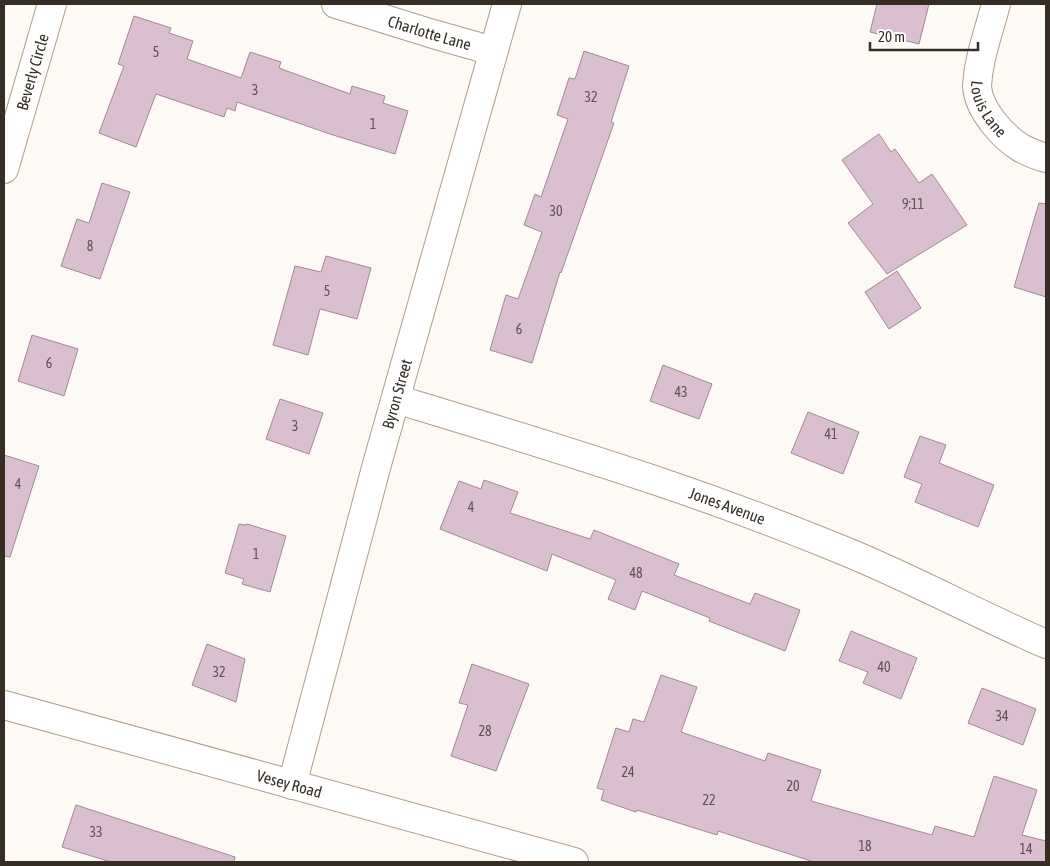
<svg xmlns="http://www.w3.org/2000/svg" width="1050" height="866" viewBox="0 0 1050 866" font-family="'Asap Condensed',sans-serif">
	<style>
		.building { fill: #dabfd0; stroke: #a18897 }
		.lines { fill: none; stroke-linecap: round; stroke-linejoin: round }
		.street-casing { stroke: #b09d87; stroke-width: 30 }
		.street { stroke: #fff; stroke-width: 28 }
		.labels { text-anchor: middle; stroke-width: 4; stroke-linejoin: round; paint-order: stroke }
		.number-label { font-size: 14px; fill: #5f5250 }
		.street-label { font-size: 16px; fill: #362e25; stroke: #fff }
	</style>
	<rect width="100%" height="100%" fill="#fdf9f4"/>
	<!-- building -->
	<g class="building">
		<path d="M877 4H929L919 44 870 32Z"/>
		<path d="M134 16 171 28 169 33 193 41 187 59 241 78 250 52 281 62 279 68 350 94 352 86 385 96 383 103 408 111 395 154 333 135 237 102 235 111 227 108 224 117 156 94 136 147 99 133 124 66 118 64Z"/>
		<path d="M584 51 629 66 611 122 614 123 561 273 560 272 532 363 490 350 506 295 518 299 542 232 524 225 535 194 541 197 568 119 557 115 569 78 575 79Z"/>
		<path d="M879 134 891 152 895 149 919 183 932 174 967 225 887 274 848 223 873 204 842 160Z"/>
		<path d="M102 183 130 192 100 279 61 266 77 219 89 223Z"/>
		<path d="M1039 203 1046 204V297L1014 287Z"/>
		<path d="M326 256 371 268 357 319 320 309 308 355 273 345 295 266 321 272Z"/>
		<path d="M897 271 921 308 889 329 865 292Z"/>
		<path d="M32 335 78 349 64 396 18 381Z"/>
		<path d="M663 365 712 384 699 419 650 401Z"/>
		<path d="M280 399 323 413 309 454 266 439Z"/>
		<path d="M808 412 859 432 843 474 791 453Z"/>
		<path d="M920 436 946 445 939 463 994 485 978 527 915 502 922 484 904 477Z"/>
		<path d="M4 455 39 466 10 557 4 556Z"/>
		<path d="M484 480 518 492 510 513 590 539 594 530 679 564 674 575 750 604 755 593 800 610 785 651 709 621 710 618 642 591 635 610 608 599 616 580 552 554 547 571 440 529 459 481 481 489Z"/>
		<path d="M239 524 246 525 247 524 286 536 270 592 242 584 244 579 225 573Z"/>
		<path d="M851 631 917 658 901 699 863 683 868 672 839 661Z"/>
		<path d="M207 644 245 659 236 702 192 685Z"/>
		<path d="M472 664 529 684 496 771 451 756 468 705 459 703Z"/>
		<path d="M661 675 697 687 681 732 765 761 768 753 821 770 811 801 932 835 935 826 974 837 994 776 1037 790 1022 835 1046 841V862H814L718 831 717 835 637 810 636 812 601 800 604 790 597 788 616 728 629 732 633 719 644 722Z"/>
		<path d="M982 688 1036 709 1023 745 968 723Z"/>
		<path d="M76 805 235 857 234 862H111L62 847Z"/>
	</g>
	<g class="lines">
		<defs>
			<g id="street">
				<path id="s1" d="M336 4 433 34 493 51"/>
				<path id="s2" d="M996 4C990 27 981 51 978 75 978 79 977 83 977 87 979 110 1002 136 1021 148 1029 152 1038 156 1046 158"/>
				<path id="s3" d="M4 169 52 4"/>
				<path id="s4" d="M396 399C485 426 575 453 663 483 725 504 786 527 847 552 915 580 979 615 1046 644"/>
				<path id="s5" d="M4 705 574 862"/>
				<path id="s6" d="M292 785 377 464 507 4"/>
			</g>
		</defs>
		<!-- street casing -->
		<use href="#street" class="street-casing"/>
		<!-- street -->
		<use href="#street" class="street"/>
	</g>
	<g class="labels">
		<!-- number labels -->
		<g class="number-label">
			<text x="156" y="57">5</text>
			<text x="255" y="95">3</text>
			<text x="591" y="102">32</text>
			<text x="373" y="129">1</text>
			<text x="913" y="209">9;11</text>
			<text x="556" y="216">30</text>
			<text x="90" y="251">8</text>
			<text x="327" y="296">5</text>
			<text x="519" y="334">6</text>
			<text x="49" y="368">6</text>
			<text x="681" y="397">43</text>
			<text x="295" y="431">3</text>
			<text x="831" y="439">41</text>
			<text x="18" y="489">4</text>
			<text x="471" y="512">4</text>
			<text x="256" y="559">1</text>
			<text x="636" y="578">48</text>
			<text x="884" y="672">40</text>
			<text x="219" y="677">32</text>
			<text x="1002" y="721">34</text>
			<text x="485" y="736">28</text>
			<text x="628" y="777">24</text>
			<text x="793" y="791">20</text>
			<text x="709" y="805">22</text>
			<text x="96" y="837">33</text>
			<text x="865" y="851">18</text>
			<text x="1026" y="854">14</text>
		</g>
		<!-- street labels -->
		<g class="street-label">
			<text dy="6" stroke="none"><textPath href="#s1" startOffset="98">Charlotte Lane</textPath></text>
			<text dy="6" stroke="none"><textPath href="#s3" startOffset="101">Beverly Circle</textPath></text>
			<text dy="6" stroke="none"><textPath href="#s2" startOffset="110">Louis Lane</textPath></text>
			<text dy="6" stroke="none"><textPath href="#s6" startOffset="405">Byron Street</textPath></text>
			<text dy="6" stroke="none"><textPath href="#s4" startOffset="348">Jones Avenue</textPath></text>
			<text dy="6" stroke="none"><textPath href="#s5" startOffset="296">Vesey Road</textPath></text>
		</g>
	</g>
	<!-- border -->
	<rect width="1050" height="866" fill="none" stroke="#362e25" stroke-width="10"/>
	<!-- scale -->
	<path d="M870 42v8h108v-8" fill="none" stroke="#362e25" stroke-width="2.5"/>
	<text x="878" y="42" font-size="15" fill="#362e25" stroke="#ffffff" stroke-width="4" paint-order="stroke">20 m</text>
</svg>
